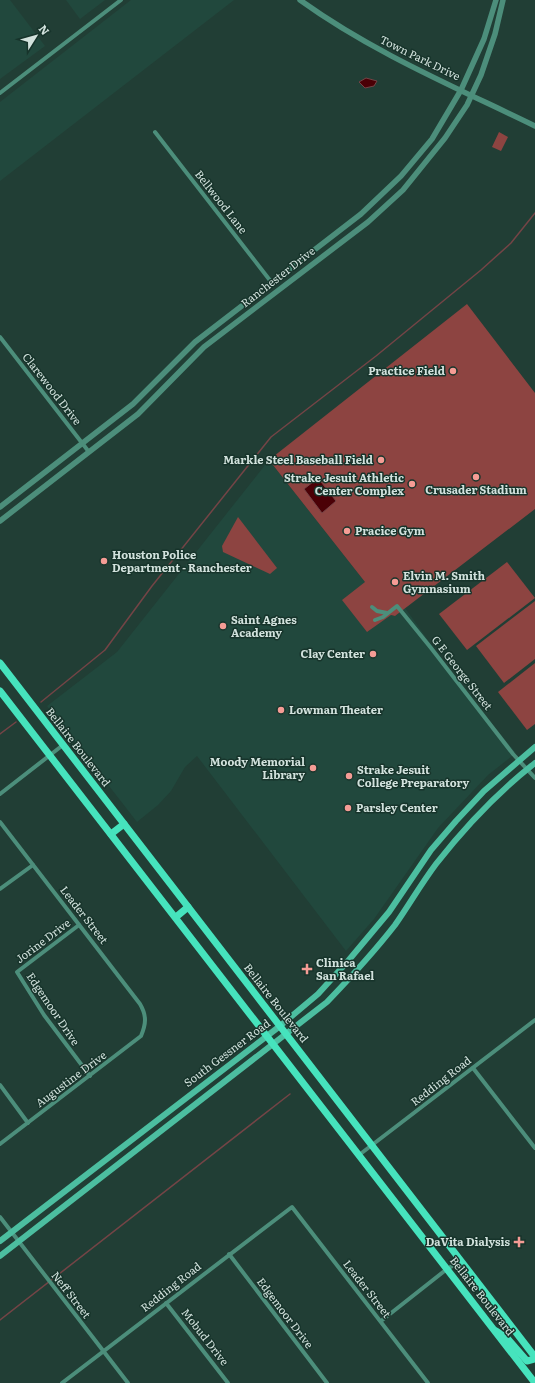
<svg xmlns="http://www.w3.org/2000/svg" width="535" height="1383" viewBox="0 0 535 1383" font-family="Literata,serif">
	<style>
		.built { fill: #21483d }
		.green { fill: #8d4441 }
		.water { fill: #4b0006; stroke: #744446 }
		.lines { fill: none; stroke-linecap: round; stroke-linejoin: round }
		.stream { stroke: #744446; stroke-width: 1.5 }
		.minor { stroke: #4c8e7b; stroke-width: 4 }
		.tertiary { stroke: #4c8e7b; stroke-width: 5.5 }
		.secondary { stroke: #4cbea0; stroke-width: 6 }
		.primary { stroke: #46e3bd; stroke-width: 7 }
		.poi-dot { fill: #f59c95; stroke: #17342b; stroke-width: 1.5 }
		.labels { text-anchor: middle; stroke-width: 3; stroke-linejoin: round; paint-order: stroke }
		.street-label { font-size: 11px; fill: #d2e2dd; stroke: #17342b }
		.poi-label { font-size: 11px; font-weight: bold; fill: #d2e2dd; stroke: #17342b; text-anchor: start }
	</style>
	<rect width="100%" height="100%" fill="#213e35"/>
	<!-- built -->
	<g class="built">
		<path d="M0 0H10L45 46 0 79Z"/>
		<path d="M66 0H105L80 19Z"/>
		<path d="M131 0H234L0 181V102Z"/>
		<path d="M269 460 365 582 367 632 387 617 391 615 395 616 405 608 458 682 516 753 488 775 438 828 374 919 346 951 197 756 185 767 171 791 158 805 137 822 47 706 117 652Z"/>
	</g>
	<!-- green -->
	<g class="green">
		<path d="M499 132 508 137 501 151 492 147Z"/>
		<path d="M467 304 535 393V509L395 616 391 615 367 632 342 600 365 582 269 460Z"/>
		<path d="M238 517 277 568 270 574 223 552 222 546Z"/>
		<path d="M507 562 535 598 467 650 439 614Z"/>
		<path d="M535 601V659L504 683 476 646Z"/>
		<path d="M535 663V724L527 730 498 692Z"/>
	</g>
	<!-- water -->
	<g class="water">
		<path d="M366 78 377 81 374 86 365 88 359 82Z"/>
		<path d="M318 478 336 501 322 513 304 489Z"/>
	</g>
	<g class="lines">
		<!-- stream -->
		<g class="stream">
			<path d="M41 702 105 650 152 586 271 437 376 356 481 270 511 243 535 213"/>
			<path d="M0 734 16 722"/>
			<path d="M0 1320 290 1094"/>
		</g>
		<!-- minor -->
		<g class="minor">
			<path d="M0 93 121 0"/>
			<path d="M155 132 272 283"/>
			<path d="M0 337 89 452"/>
			<path d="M372 607 377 611 387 613"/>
			<path d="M375 620 383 617 397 606 431 648 513 754 535 778"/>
			<path d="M0 794 63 745"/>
			<path d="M0 822 140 1004C147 1016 146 1024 141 1036L0 1144"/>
			<path d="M0 889 33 865"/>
			<path d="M79 925 17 972 44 1015 90 1076"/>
			<path d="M473 1068 535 1148"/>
			<path d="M0 1085 28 1123"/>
			<path d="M359 1155 535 1020"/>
			<path d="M0 1217 128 1383"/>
			<path d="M229 1254 327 1383"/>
			<path d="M166 1303 228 1383"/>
			<path d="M381 1321 447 1269 461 1261"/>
			<path d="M62 1383 292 1207 428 1383"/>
		</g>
		<!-- tertiary -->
		<g class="tertiary">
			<path d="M300 0C372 52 455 87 535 126"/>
			<path d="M0 507 133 404 195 342 361 214 401 176 432 139 461 90 484 39 496 0"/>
			<path d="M0 521 138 414 204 347 368 222 403 190 445 138 467 105 481 75 495 34 503 0"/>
		</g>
		<!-- secondary -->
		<g class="secondary">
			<path d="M0 1241 280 1026 318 994 348 961 389 912 431 850 456 821 484 791 535 747"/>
			<path d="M0 1256 327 1002C351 977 374 952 395 925 409 905 421 884 436 864 465 827 498 792 535 763"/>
		</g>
		<!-- primary -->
		<g class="primary">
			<path d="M0 663 535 1357"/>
			<path d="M0 691 535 1383"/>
			<path d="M111 834 124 824"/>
			<path d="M176 917 188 907"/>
			<path d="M496 1331 507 1338 527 1361 535 1359"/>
		</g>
	</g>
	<!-- markers -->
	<g class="poi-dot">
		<circle cx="453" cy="371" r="4"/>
		<circle cx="381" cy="460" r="4"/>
		<circle cx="476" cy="477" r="4"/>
		<circle cx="412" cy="484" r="4"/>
		<circle cx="347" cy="531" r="4"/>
		<circle cx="104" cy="561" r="4"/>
		<circle cx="395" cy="582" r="4"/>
		<circle cx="223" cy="626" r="4"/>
		<circle cx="373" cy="654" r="4"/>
		<circle cx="281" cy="710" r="4"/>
		<circle cx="313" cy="768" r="4"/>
		<circle cx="349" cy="776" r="4"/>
		<circle cx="348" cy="808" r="4"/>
		<path d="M305 963h4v4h4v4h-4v4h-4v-4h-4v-4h4z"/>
		<path d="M517 1236h4v4h4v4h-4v4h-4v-4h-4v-4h4z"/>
	</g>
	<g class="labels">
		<!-- street labels -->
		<g class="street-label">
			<text transform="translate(420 58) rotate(26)" y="4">Town Park Drive</text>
			<text transform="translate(221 202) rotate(52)" y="4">Bellwood Lane</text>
			<text transform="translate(278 277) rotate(-38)" y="4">Ranchester Drive</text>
			<text transform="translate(52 389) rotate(52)" y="4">Clarewood Drive</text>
			<text transform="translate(462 673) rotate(52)" y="4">G E George Street</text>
			<text transform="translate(78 747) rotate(52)" y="4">Bellaire Boulevard</text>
			<text transform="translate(84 915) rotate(52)" y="4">Leader Street</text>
			<text transform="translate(43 941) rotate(-37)" y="4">Jorine Drive</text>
			<text transform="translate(276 1003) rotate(52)" y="4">Bellaire Boulevard</text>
			<text transform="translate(53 1009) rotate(56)" y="4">Edgemoor Drive</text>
			<text transform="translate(227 1053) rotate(-37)" y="4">South Gessner Road</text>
			<text transform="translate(71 1079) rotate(-37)" y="4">Augustine Drive</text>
			<text transform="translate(441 1081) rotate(-38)" y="4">Redding Road</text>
			<text transform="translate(171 1287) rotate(-38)" y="4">Redding Road</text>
			<text transform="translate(367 1289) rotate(52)" y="4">Leader Street</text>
			<text transform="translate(71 1295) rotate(52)" y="4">Neff Street</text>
			<text transform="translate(482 1296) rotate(52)" y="4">Bellaire Boulevard</text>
			<text transform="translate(285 1313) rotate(53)" y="4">Edgemoor Drive</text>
			<text transform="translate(205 1337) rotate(52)" y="4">Mobud Drive</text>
		</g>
		<!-- poi labels -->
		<g class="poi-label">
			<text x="445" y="375" text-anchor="end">Practice Field</text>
			<text x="373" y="464" text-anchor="end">Markle Steel Baseball Field</text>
			<text x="404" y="482" text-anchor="end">Strake Jesuit Athletic<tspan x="404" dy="13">Center Complex</tspan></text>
			<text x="476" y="494" text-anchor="middle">Crusader Stadium</text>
			<text x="355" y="535">Pracice Gym</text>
			<text x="112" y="559">Houston Police<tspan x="112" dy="13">Department - Ranchester</tspan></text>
			<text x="403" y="580">Elvin M. Smith<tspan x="403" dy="13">Gymnasium</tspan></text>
			<text x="231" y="624">Saint Agnes<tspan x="231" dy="13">Academy</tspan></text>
			<text x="365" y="658" text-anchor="end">Clay Center</text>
			<text x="289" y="714">Lowman Theater</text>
			<text x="305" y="766" text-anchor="end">Moody Memorial<tspan x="305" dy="13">Library</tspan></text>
			<text x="357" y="774">Strake Jesuit<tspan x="357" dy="13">College Preparatory</tspan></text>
			<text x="356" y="812">Parsley Center</text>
			<text x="316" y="967">Clinica<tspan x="316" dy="13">San Rafael</tspan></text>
			<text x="510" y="1246" text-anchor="end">DaVita Dialysis</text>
		</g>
	</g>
	<!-- north arrow -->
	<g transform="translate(36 36) rotate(53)" stroke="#17342b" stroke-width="3" paint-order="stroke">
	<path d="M0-3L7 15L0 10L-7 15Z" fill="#d2e2dd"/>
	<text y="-6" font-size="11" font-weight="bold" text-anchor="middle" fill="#d2e2dd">N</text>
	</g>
</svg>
